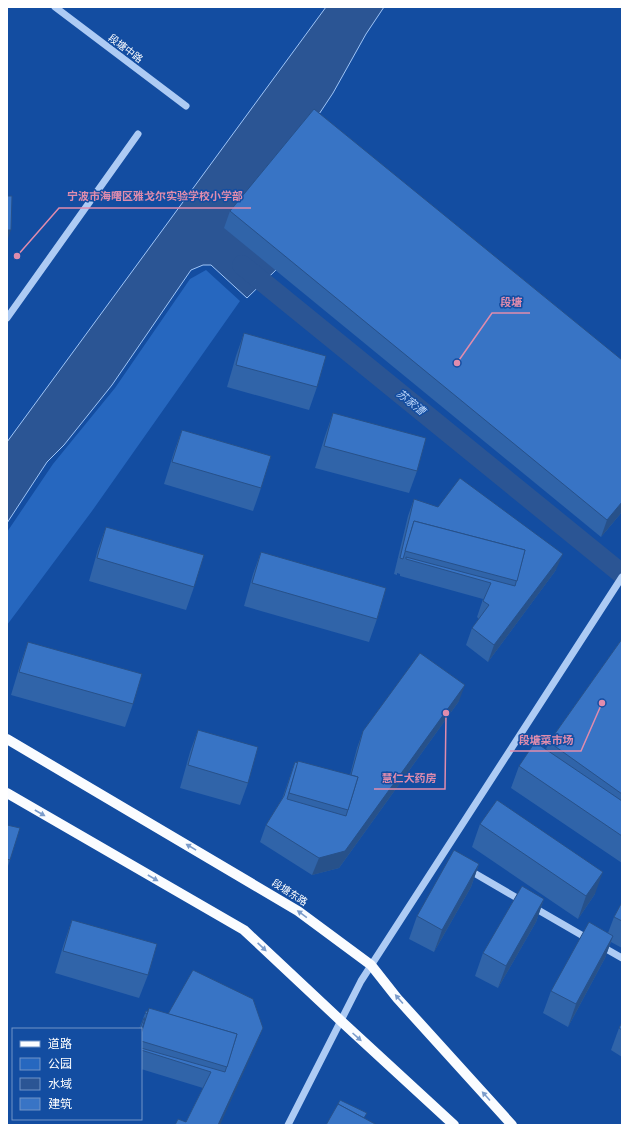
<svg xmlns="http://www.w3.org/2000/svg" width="629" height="1132" viewBox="0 0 629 1132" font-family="'Varela Round','Noto Sans SC',sans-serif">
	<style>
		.green { fill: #2667bf }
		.water { fill: #2b5594; stroke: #9fc5f7 }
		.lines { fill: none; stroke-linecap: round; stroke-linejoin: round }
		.canal { stroke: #2b5594; stroke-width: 20 }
		.minor { stroke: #adcbf4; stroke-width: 7 }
		.major { stroke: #fafcff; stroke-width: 10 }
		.wall { fill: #3064a9 }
		.shaded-wall { fill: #27518a }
		.building { fill: #3874c5; stroke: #27518a }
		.oneway { fill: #7b9ccb }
		.labels { text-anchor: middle; stroke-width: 3; stroke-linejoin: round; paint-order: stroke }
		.street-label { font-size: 10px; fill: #fff; stroke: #134da1 }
		.water-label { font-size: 11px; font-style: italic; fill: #bad5fa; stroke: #134da1 }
		.leader { fill: none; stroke: #e08cad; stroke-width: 1.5 }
		.callout-dot { fill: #e08cad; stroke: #134da1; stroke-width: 1.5 }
		.callout-label { font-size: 11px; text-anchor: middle; font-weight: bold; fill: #e08cad; stroke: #134da1; stroke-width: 3; stroke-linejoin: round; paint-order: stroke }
	</style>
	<rect width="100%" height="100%" fill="#134da1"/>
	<!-- green -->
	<path class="green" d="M206 270 240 301 92 511 7 625V532L53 464 115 388 190 279Z"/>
	<!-- water -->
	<path class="water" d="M326 7H384L366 34 333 93 282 170 277 269 247 298 211 265H203L191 270 112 385 64 445 47 462 7 523V442Z"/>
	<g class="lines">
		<!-- canal -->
		<path class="canal" d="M242 265 622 574"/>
		<!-- minor -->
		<g class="minor">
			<path d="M55 7 186 106"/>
			<path d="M7 318 138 134"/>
			<path d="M469 870 524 902"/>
			<path d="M533 907 590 940"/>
			<path d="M601 946 622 958"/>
			<path d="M288 1125 361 981 622 577"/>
		</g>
		<!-- major -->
		<g class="major">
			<path d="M7 739 298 911 371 965 397 998 512 1125"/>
			<path d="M7 793 244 930 341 1021 454 1125"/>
		</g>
	</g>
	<!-- wall -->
	<g class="wall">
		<path d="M230 211 622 360V512L601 537 224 228Z"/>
		<path d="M244 333 317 387 309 410 227 387 236 356Z"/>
		<path d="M333 413 417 471 409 493 315 468 325 436Z"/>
		<path d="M182 430 261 488 253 511 164 484 174 452Z"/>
		<path d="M414 499 556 570 488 662 466 645 472 628 479 619 477 617 483 599 400 576V574L397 573V575L394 574 408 516Z"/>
		<path d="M106 527 194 587 186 610 89 581 98 549Z"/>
		<path d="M261 552 377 619 369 642 244 606 253 574Z"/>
		<path d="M622 639V863L511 788 519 766 546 749 549 742Z"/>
		<path d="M28 642 133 704 125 727 11 695 20 665Z"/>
		<path d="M459 701 339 868 312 875 260 842 266 825 282 799 295 762 350 775 357 748 363 731Z"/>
		<path d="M198 730 248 783 240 805 180 788 190 752Z"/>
		<path d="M480 824 595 894 578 919 472 847Z"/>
		<path d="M7 825 10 860 7 869Z"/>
		<path d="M479 864 471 887 434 952 409 939 417 916Z"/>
		<path d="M544 899 536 922 498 988 475 976 483 953Z"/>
		<path d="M622 902V948L611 942 605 958 568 1027 543 1013 551 991 608 933 614 917Z"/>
		<path d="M72 920 148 975 139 998 55 973 64 943Z"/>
		<path d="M146 1011 256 1045 186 1122 203 1088 141 1069V1029H139Z"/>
		<path d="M622 1022V1057L611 1050 619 1028Z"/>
	</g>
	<!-- shaded-wall -->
	<g class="shaded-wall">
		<path d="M7 230H11L7 242Z"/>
		<path d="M622 502V512L601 537 607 520Z"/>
		<path d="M563 554 556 570 488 662 494 645Z"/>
		<path d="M465 685 459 701 339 868 312 875 319 858Z"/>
		<path d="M479 864 471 887 434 952 442 930Z"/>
		<path d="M603 872 595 894 578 919 586 896Z"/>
		<path d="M544 899 536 922 498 988 506 966Z"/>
		<path d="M613 936 605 958 568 1027 576 1004Z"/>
		<path d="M263 1028 256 1045 220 1125H218Z"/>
	</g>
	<!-- building -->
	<g class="building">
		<path d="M314 109 622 360V502L607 520 230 211Z"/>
		<path d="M7 196H12L11 230H7Z"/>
		<path d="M244 333 326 356 317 387 236 365Z"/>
		<path d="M333 413 426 438 417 471 324 446Z"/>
		<path d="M182 430 271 456 261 488 172 462Z"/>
		<path d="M460 478 563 554 494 645 472 628 489 605 483 601 491 583 406 559V557L515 586 525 550 414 521 403 559 400 558 414 499 438 507Z"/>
		<path d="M414 521 525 550 517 581 405 551Z"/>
		<path d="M106 527 204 555 194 587 97 558Z"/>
		<path d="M261 552 386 588 377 619 252 583Z"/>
		<path d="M622 639V794L549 742Z"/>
		<path d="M28 642 142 674 133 704 19 672Z"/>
		<path d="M420 653 465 685 345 851 319 858 266 825 284 796 295 762 298 763 287 799 346 816 358 777 351 775 363 731Z"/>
		<path d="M198 730 258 747 248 783 188 765Z"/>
		<path d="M535 742 622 801V836L519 766Z"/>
		<path d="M298 761 358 777 348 810 289 793Z"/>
		<path d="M497 800 603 872 586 896 480 824Z"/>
		<path d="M7 825 20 828 10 860 7 859Z"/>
		<path d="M454 850 479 864 442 930 417 916Z"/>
		<path d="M522 886 544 899 506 966 483 953Z"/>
		<path d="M622 902V921L614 917Z"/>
		<path d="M72 920 157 944 148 975 63 951Z"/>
		<path d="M589 922 613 936 576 1004 551 991Z"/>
		<path d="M193 970 253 999 263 1028 218 1125H175L178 1119 186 1122 211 1072 141 1050V1048L225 1072 237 1034 168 1014Z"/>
		<path d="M149 1008 237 1034 227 1067 141 1041V1034Z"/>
		<path d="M146 1011H148L147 1014 145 1013Z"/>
		<path d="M144 1018H145L141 1033V1029H140Z"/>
		<path d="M622 1022V1030L619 1028Z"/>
		<path d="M340 1100 367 1113 364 1118 338 1104Z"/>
		<path d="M338 1104 377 1125H326Z"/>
	</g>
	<!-- one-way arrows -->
	<defs><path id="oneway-solid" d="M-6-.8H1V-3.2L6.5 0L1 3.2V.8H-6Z"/></defs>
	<g class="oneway">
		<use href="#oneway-solid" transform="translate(40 813) rotate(30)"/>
		<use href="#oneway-solid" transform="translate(191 847) rotate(-149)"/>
		<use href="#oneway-solid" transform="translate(153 878) rotate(30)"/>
		<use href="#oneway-solid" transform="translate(302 914) rotate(-144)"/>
		<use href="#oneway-solid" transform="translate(262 947) rotate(43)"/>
		<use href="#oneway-solid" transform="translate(399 999) rotate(-131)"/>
		<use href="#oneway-solid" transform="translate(357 1037) rotate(42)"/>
		<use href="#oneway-solid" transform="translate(486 1096) rotate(-132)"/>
	</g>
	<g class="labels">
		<!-- street labels -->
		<g class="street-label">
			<text transform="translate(126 48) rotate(37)" y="4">段塘中路</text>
			<text transform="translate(290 892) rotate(32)" y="4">段塘东路</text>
		</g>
		<!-- water labels -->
		<g class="water-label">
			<text transform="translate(411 402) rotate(39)" y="4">苏家漕</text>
		</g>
	</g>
	<!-- callouts -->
	<path class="leader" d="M17 256L59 208H251M457 363L492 313H530M602 703L581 751H510M446 713L445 789H374"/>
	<g class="callout-dot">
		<circle cx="17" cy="256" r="4"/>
		<circle cx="457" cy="363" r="4"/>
		<circle cx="602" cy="703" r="4"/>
		<circle cx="446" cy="713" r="4"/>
	</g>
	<g class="callout-label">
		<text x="155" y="200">宁波市海曙区雅戈尔实验学校小学部</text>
		<text x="511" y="306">段塘</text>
		<text x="546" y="744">段塘菜市场</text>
		<text x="409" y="782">慧仁大药房</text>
	</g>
	<!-- border -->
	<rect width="629" height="1132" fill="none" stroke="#ffffff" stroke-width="16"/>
	<!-- legend -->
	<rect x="12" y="1028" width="130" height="92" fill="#134da1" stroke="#7194c7"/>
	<rect x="20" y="1041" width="20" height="6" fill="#fafcff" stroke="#7194c7"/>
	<text x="48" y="1048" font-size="12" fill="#ffffff">道路</text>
	<rect x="20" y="1058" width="20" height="12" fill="#2667bf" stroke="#7194c7"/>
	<text x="48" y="1068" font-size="12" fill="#ffffff">公园</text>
	<rect x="20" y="1078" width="20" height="12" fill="#2b5594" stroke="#7194c7"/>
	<text x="48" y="1088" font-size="12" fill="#ffffff">水域</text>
	<rect x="20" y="1098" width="20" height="12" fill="#3874c5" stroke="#7194c7"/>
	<text x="48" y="1108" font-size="12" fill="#ffffff">建筑</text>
</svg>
